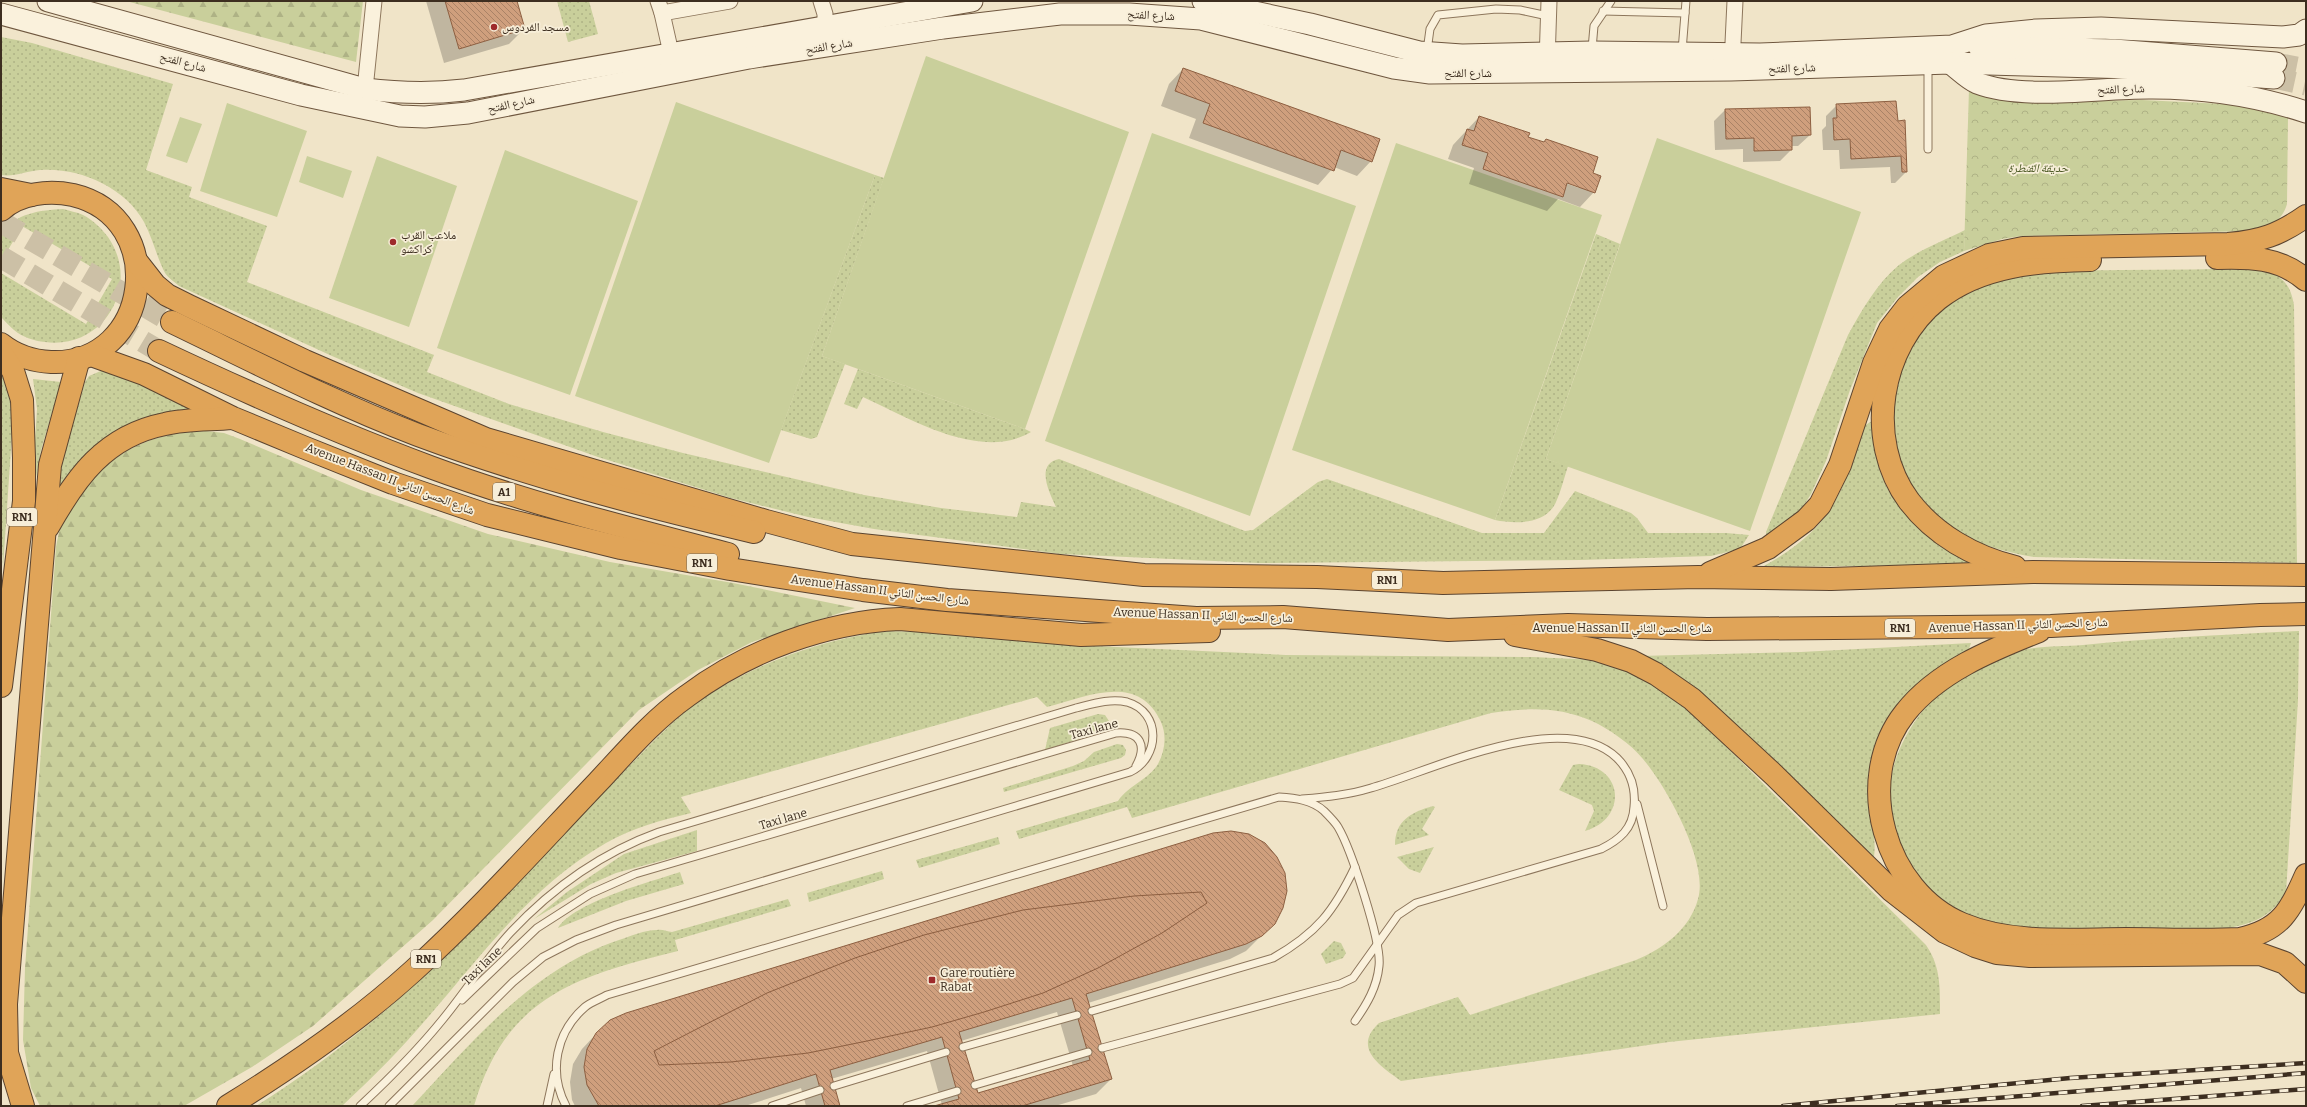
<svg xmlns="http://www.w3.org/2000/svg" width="2307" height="1107" viewBox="0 0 2307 1107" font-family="Bitter,'Noto Naskh Arabic',serif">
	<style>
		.grass { fill: url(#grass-dots) }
		.forest { fill: url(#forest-firs) }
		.park { fill: url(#park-crowns) }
		.garden { fill: #c9cf9b }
		.shadow { fill: #0003; fill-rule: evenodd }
		.building { fill: url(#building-back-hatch); stroke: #8d5f41; fill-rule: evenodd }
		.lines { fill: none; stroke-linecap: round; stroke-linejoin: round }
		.secondary-tunnel { stroke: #ccc0a6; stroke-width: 21; stroke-dasharray: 21 10; stroke-linecap: butt }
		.highway-tunnel { stroke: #ccc0a6; stroke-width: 22; stroke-dasharray: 22 11; stroke-linecap: butt }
		.lane-casing { stroke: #8d765c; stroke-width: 9 }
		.street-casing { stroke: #8d765c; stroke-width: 17 }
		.secondary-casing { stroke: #6f573f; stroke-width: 23 }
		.highway-casing { stroke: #5b4430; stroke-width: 24 }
		.lane { stroke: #faf1dc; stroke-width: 7 }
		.street { stroke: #faf1dc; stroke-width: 15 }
		.secondary { stroke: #faf1dc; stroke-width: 21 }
		.highway { stroke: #e0a458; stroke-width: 22 }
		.rail-casing { stroke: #3d2e20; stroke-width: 4.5 }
		.rail { stroke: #f7eed8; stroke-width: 3; stroke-dasharray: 9; stroke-linecap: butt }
		.poi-dot { fill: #9e2a2b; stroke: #f7eed8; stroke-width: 1.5 }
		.labels { text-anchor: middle; stroke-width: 3.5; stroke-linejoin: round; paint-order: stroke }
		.shield { fill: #f7eed8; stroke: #756857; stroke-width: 1 }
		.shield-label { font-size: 11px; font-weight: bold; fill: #3d2e20 }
		.street-label { font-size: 12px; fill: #3d2e20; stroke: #f7eed8 }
		.poi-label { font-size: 12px; fill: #3d2e20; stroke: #f7eed8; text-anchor: start }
		.park-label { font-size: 12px; font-style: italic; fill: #4d5a26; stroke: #f7eed8 }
	</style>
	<defs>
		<pattern id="grass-dots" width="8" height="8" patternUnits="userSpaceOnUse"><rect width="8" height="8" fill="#c9cf9b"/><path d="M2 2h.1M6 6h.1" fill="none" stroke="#aeb285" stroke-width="1.8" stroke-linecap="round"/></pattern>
		<pattern id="forest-firs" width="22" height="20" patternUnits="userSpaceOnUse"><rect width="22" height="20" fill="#c9cf9b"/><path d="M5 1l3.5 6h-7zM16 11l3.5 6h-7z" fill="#aeb285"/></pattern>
		<pattern id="park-crowns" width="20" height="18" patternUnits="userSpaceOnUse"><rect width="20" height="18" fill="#c9cf9b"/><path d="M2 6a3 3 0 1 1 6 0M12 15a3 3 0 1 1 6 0" fill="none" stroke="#aeb285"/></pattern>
		<pattern id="building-back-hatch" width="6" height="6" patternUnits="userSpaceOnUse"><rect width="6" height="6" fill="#cf9f7d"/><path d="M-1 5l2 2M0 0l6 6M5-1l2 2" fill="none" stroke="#a98266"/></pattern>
	</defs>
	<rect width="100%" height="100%" fill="#f0e4c8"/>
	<!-- grass -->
	<g class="grass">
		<path d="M557 1H589L598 34 568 42Z"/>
		<path d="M1 37 32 43 173 84 146 170 192 187 189 197 267 226 247 282 434 355 427 372 509 404 603 432 683 453 864 495 941 508 1017 517 1021 502 1056 507C1049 492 1035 464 1059 459L1245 531 1253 530 1318 482 1327 479 1482 533H1544L1575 491 1631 513 1637 518 1648 533H1726L1749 535 1740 549 1711 556 1581 560 1259 563 1061 554 874 529 808 517 731 498 598 457 418 393 332 356 179 286C175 282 168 278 165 273 157 258 153 239 144 222 125 187 79 167 40 170 27 171 14 177 1 175Z"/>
		<path d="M875 175 884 178 822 356 845 364 817 437 811 439 781 430Z"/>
		<path d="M63 209C69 211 77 212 83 215 93 220 102 229 108 237 142 286 103 350 45 342 34 341 22 337 14 330 9 326 5 321 1 317V273L86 324 112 279 22 226 1 262V235C14 213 41 210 63 209Z"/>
		<path d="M1965 230 1964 251 1940 262 1918 277 1898 297 1877 323 1850 390 1826 461 1811 494 1801 510 1767 540 1766 532 1848 335C1862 310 1877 283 1899 265 1917 251 1945 240 1965 230Z"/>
		<path d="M1596 234 1620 244 1546 459 1568 466C1564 478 1561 491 1556 502 1546 525 1515 524 1495 520Z"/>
		<path d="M2263 268C2283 278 2290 283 2294 305L2297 563 2034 557C1993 550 1953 537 1924 505 1867 442 1894 327 1969 291 2017 268 2070 271 2121 270 2168 270 2216 269 2263 268Z"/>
		<path d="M1 369 14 403 3 568 1 523Z"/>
		<path d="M858 369 1025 429 1031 432C980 462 909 418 863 397L857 409 844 404Z"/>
		<path d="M103 370H112L198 413 163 417 57 493 60 469 85 382 89 376Z"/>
		<path d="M33 379 61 382 41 450 31 506 37 409Z"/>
		<path d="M1872 421C1874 441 1876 463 1884 481 1901 520 1941 542 1975 565L1762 567C1831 529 1841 498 1864 426Z"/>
		<path d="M884 631 931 632 1095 646 1286 655 1533 657 1596 660 1640 677 1668 692 1686 707 1926 945C1941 967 1940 988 1940 1014L1669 1042 1401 1081C1380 1066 1352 1048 1379 1023L1458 997 1470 1015 1636 960C1663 949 1690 929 1698 899 1709 862 1666 786 1643 759 1631 744 1609 729 1592 721 1557 706 1527 708 1491 713L1132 818 1127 807 1019 839 1016 831 1118 801C1129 785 1148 780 1158 764 1165 751 1167 736 1161 722 1138 672 1087 697 1047 707L1037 697 681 797 691 813C662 820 632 828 606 843 532 885 483 954 429 1016 402 1048 373 1077 342 1106H256C346 1050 433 973 505 896 550 849 593 802 639 756 660 735 682 711 708 695 764 660 820 641 884 631Z"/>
		<path d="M2299 631 2298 700 2286 893C2268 919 2254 923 2224 929 2174 929 2125 930 2075 929 2040 928 2006 930 1973 917 1940 904 1915 878 1902 846 1899 839 1895 832 1893 825 1877 776 1910 716 1947 686 1960 676 1991 661 2007 655 2030 645 2059 647 2083 645 2155 638 2227 635 2299 631Z"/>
		<path d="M1971 643 1968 652C1949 667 1916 686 1900 703 1881 722 1867 767 1868 793 1869 814 1877 836 1874 857L1783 771 1639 656 1801 652Z"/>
		<path d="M1098 714 1105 715 1109 721 1103 731 1045 750 1050 728Z"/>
		<path d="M1117 744 1123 745 1126 750 1125 755 1121 758 1004 792 1003 788 1073 766 1084 761 1094 752Z"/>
		<path d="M1579 764C1624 766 1628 819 1585 831L1594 811 1592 805 1559 790 1573 765Z"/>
		<path d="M1433 806 1435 807 1422 829 1429 835 1395 845C1395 820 1412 812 1433 806Z"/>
		<path d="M697 830V851L616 873 591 884 534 919 567 892 624 854Z"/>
		<path d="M998 837 1000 844 919 868 916 860Z"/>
		<path d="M1434 847 1420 873 1409 869 1397 857Z"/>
		<path d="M882 871 884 879 809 902 807 893Z"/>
		<path d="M680 872 684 884 626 901 558 928C574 902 650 882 680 872Z"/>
		<path d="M788 899 791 906 675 940 678 951C577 976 506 996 474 1106H412C473 1041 532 969 619 940 631 936 645 930 657 930 663 929 667 932 672 932Z"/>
		<path d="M1334 941 1341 943 1346 953 1343 958 1326 964 1321 954Z"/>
	</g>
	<!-- forest -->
	<g class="forest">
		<path d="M126 1H363L356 62Z"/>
		<path d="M206 431 224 433 240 439 361 490 488 534 610 562 733 583 855 608 752 642 698 670 639 710 433 920 313 1026 252 1067 184 1106H40L31 1088 23 1040 25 968 56 547C58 537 60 526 63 517 66 508 76 500 82 492 114 450 153 432 206 431Z"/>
	</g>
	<!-- park -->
	<path class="park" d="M1969 89 2012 102 2142 100 2244 105 2288 117 2287 204C2282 222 2267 228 2251 231L2021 236 2002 239 1964 251Z"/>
	<!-- garden -->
	<g class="garden">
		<path d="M926 56 1129 132 1025 429 822 356Z"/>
		<path d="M676 102 875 175 769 463 575 396Z"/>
		<path d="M227 103 307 131 277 217 200 191Z"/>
		<path d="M180 117 202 124 187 163 166 156Z"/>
		<path d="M1152 133 1356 206 1250 516 1045 441Z"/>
		<path d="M1657 138 1861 212 1750 531 1546 459Z"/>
		<path d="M1396 143 1602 215 1495 520 1292 450Z"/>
		<path d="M505 150 638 201 570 395 437 348Z"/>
		<path d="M307 156 352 171 343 198 299 182Z"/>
		<path d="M377 156 457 186 409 327 329 298Z"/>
	</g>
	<!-- shadow -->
	<g class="shadow">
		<path d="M426 1H516L524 29 509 44 444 63Z"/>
		<path d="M1183 69 1371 161 1357 176 1334 167 1318 185 1189 138 1196 119 1161 106 1169 84Z"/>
		<path d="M1837 105 1897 122 1906 172 1895 183H1891L1890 167 1840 169 1839 150H1823L1822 130 1826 126V116Z"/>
		<path d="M1725 110 1810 135 1798 146H1791V150L1780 161 1743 162V149L1715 150 1714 121Z"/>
		<path d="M1479 117 1527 138 1591 174 1594 192 1580 207 1558 199 1547 211 1469 184 1474 168 1448 159 1453 145ZM1563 181 1579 186V188L1562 182Z"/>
		<path d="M1274 923 1246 951 1230 959 1088 1003 1111 1079 1096 1094 1055 1106H938L942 1105 927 1051 831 1079 839 1106H806L801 1088 745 1106H575L572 1100 570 1082 573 1064 582 1049 597 1033ZM1057 1012 1073 1066 977 1095 961 1041Z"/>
	</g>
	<!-- building -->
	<g class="building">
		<path d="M445 1H517L525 29 459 49Z"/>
		<path d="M1183 68 1380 139 1372 162 1341 150 1334 171 1203 123 1210 104 1175 91Z"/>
		<path d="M1896 101 1898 121 1905 120 1907 172H1902L1901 156 1851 159 1850 139 1834 140 1833 118H1837L1836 104Z"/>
		<path d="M1810 107 1811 135 1792 136V150L1754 151V138L1726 139 1725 109Z"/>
		<path d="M1479 116 1530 133 1528 137 1544 142 1546 139 1598 157 1593 173 1601 176 1595 193 1567 183 1563 197 1483 169 1488 153 1462 145 1467 129 1474 131Z"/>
		<path d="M1231 831 1249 834 1265 843 1277 857 1285 873 1287 891 1283 908 1275 924 1262 936 1246 944 1086 994 1112 1079 1022 1106H934L959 1099 942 1037 830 1070 840 1106H825L816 1074 715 1106H599L587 1085 584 1067 587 1049 596 1033 610 1020 626 1013 1213 833ZM1072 998 1090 1060 978 1093 959 1032Z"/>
		<path d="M1201 892 1207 903 1162 933 1098 968 1043 993 984 1012 932 1027 867 1041 808 1053 731 1062 659 1065 654 1051 767 993 855 958 924 935 1023 910 1134 896Z"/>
	</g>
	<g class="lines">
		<!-- secondary-tunnel -->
		<g class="secondary-tunnel">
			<path d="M2276 63 2306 69"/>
			<path d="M2274 78 2306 85"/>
		</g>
		<!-- highway-tunnel -->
		<g class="highway-tunnel">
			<path d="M1 222 172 322"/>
			<path d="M1 257 159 351"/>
		</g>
		<defs>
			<g id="lane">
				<path d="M1603 11 1685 13"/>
				<path d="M1592 49 1594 26 1611 1"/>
				<path d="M1427 51 1430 29 1438 15 1496 9 1520 10 1548 16"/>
				<path d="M1682 51 1686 1"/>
				<path d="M1928 66V149"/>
				<path d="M1637 804 1663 906"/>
				<path d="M462 1000 537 928 590 894 635 874 1116 733C1141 731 1147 746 1136 766"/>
				<path d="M1092 1011 1273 958C1317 933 1334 911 1355 867"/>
				<path d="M963 1047 1077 1015"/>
				<path d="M1102 1048 1340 984 1353 978 1398 915 1416 903 1601 849C1619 840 1633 829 1634 807 1636 788 1630 771 1617 758 1563 706 1431 771 1371 788 1348 795 1326 797 1302 799"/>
				<path d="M975 1085 1088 1052"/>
				<path d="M834 1086 946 1052"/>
				<path d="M360 1106C389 1079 418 1050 443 1019 466 991 486 959 510 933 552 888 601 853 659 832L1076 708C1092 704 1110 698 1127 702 1162 712 1160 758 1130 772L616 925 576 940 543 957 513 982 389 1106"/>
				<path d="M547 1106 554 1074"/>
				<path d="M566 1106C548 1072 556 1032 585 1007 591 1002 600 999 607 995L1279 797C1295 798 1312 800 1324 811 1329 816 1335 822 1338 827 1351 849 1382 943 1379 966 1377 987 1367 1004 1355 1021"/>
				<path d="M772 1106 820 1090"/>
				<path d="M907 1106 957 1091"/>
			</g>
			<g id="street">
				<path d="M658 1 662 13 673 62"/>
				<path d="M821 1 825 14V26"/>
				<path d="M662 13 730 1"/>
				<path d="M1547 62 1549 1"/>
				<path d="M1732 64 1735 1"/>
				<path d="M364 99 374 1"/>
			</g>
			<g id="secondary">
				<path d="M48 1 365 89C399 93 430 94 464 90L972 1"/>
				<path d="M1203 1 1310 24 1419 52 1462 55 1592 52 1760 54 1952 46 1986 35 2036 30 2101 28 2283 37 2299 35 2306 30"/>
				<path d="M1 14 301 95 400 116 425 117 468 113 749 58 943 28 1060 14H1129L1201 19 1394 68 1430 73 1731 70 1950 63 2132 68 2274 78"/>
				<path d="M1979 47 2114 50 2276 63"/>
				<path d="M1950 63C1958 69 1968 79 1977 83 2024 101 2102 87 2153 88 2205 88 2257 96 2306 112"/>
			</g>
			<g id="highway">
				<path d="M1 189 31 195"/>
				<path d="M1 210C20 193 49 190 73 195 170 218 152 366 51 362 33 361 16 356 1 344"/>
				<path d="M2217 258C2250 257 2279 257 2306 280"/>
				<path d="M137 262 155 285 167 295 189 306 305 361 486 439 766 521 852 544 1144 575 1317 577 1443 583 1698 577 1831 579 2033 572 2306 575"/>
				<path d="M172 322C253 361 334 403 418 435 528 476 640 505 754 532"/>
				<path d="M159 351C248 393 338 433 430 467 527 503 628 528 728 554"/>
				<path d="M1 353 13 371 22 400 24 458V501L1 686"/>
				<path d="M91 355 144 374 233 418 303 447 393 483 487 515 621 548 730 569 863 590 947 600 1196 618 1283 617 1448 630 1568 625 1707 629 2051 626 2260 615 2306 614"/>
				<path d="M48 527C76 477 105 436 165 424 187 419 210 420 232 418"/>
				<path d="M2015 567C1974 557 1935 535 1909 501 1864 440 1879 346 1938 299 1981 265 2038 261 2090 260"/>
				<path d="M1710 573 1768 548 1806 520 1820 505 1840 465 1874 363 1890 329 1907 307 1944 276 1989 255 2023 248 2228 244C2261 241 2279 235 2306 216"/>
				<path d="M2039 631C1991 650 1937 672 1905 713 1852 780 1885 892 1962 924 2012 945 2073 939 2126 939 2164 939 2202 941 2240 939 2281 930 2290 911 2306 875"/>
				<path d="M1515 635 1597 650 1631 661 1656 674 1692 699 1774 775 1891 890 1945 932 1975 946 1997 953 2030 956 2260 954 2285 963 2306 982"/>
				<path d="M23 1106 7 1053 6 1004 50 465 79 358"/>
				<path d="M228 1106C293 1066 357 1022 413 971 478 912 538 845 598 782 626 752 653 720 687 696 747 651 825 622 900 619L1081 635 1209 631"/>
			</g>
		</defs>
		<!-- lane casing -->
		<use href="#lane" class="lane-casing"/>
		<!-- street casing -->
		<use href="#street" class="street-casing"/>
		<!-- secondary casing -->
		<use href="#secondary" class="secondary-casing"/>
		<!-- highway casing -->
		<use href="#highway" class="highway-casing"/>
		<!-- lane -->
		<use href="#lane" class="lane"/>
		<!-- street -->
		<use href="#street" class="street"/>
		<!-- secondary -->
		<use href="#secondary" class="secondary"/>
		<!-- highway -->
		<use href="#highway" class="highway"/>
		<defs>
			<g id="rail">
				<path d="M1783 1106 2070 1078 2306 1063"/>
				<path d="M1897 1106 2306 1073"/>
				<path d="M2082 1106 2306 1089"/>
			</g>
		</defs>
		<!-- rail casing -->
		<use href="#rail" class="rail-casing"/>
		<!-- rail -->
		<use href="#rail" class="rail"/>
	</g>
	<!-- markers -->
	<g class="poi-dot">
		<circle cx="494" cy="27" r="4"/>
		<circle cx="393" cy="242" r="4"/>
		<rect x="928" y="976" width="8" height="8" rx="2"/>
	</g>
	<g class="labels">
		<!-- shield labels -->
		<g class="shield">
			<rect x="493" y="483" width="22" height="18" rx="3"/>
			<rect x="7" y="508" width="30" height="18" rx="3"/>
			<rect x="687" y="554" width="30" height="18" rx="3"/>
			<rect x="1372" y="571" width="30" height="18" rx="3"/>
			<rect x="1885" y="619" width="30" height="18" rx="3"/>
			<rect x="411" y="950" width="30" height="18" rx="3"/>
		</g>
		<g class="shield-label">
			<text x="504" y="496">A1</text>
			<text x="22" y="521">RN1</text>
			<text x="702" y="567">RN1</text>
			<text x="1387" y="584">RN1</text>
			<text x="1900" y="632">RN1</text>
			<text x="426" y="963">RN1</text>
		</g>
		<!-- street labels -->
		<g class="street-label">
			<text transform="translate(1151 15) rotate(3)" y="4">شارع الفتح</text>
			<text transform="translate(829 46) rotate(-9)" y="4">شارع الفتح</text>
			<text transform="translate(183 62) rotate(15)" y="4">شارع الفتح</text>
			<text transform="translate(1792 68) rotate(-2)" y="4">شارع الفتح</text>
			<text x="1468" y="77">شارع الفتح</text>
			<text transform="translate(2121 89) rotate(-2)" y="4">شارع الفتح</text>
			<text transform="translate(511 104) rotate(-12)" y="4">شارع الفتح</text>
			<text transform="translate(390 479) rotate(21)" y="4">Avenue Hassan II شارع الحسن الثاني</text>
			<text transform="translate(880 590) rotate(7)" y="4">Avenue Hassan II شارع الحسن الثاني</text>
			<text transform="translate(1203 615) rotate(2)" y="4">Avenue Hassan II شارع الحسن الثاني</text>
			<text transform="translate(2018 625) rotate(-2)" y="4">Avenue Hassan II شارع الحسن الثاني</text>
			<text x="1622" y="632">Avenue Hassan II شارع الحسن الثاني</text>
			<text transform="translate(1094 729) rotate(-15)" y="4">Taxi lane</text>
			<text transform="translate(783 819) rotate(-16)" y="4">Taxi lane</text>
			<text transform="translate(482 966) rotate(-44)" y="4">Taxi lane</text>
		</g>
		<!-- poi labels -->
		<g class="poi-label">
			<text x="502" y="31">مسجد الفردوس</text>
			<text x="401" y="239">ملاعب القرب<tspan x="401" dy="14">كراكشو</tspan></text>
			<text x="940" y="977">Gare routière<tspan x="940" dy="14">Rabat</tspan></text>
		</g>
		<!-- park labels -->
		<g class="park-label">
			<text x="2038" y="172">حديقة القنطرة</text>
		</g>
	</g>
	<!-- border -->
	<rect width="2307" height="1107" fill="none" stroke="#3d2e20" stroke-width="4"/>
</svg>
